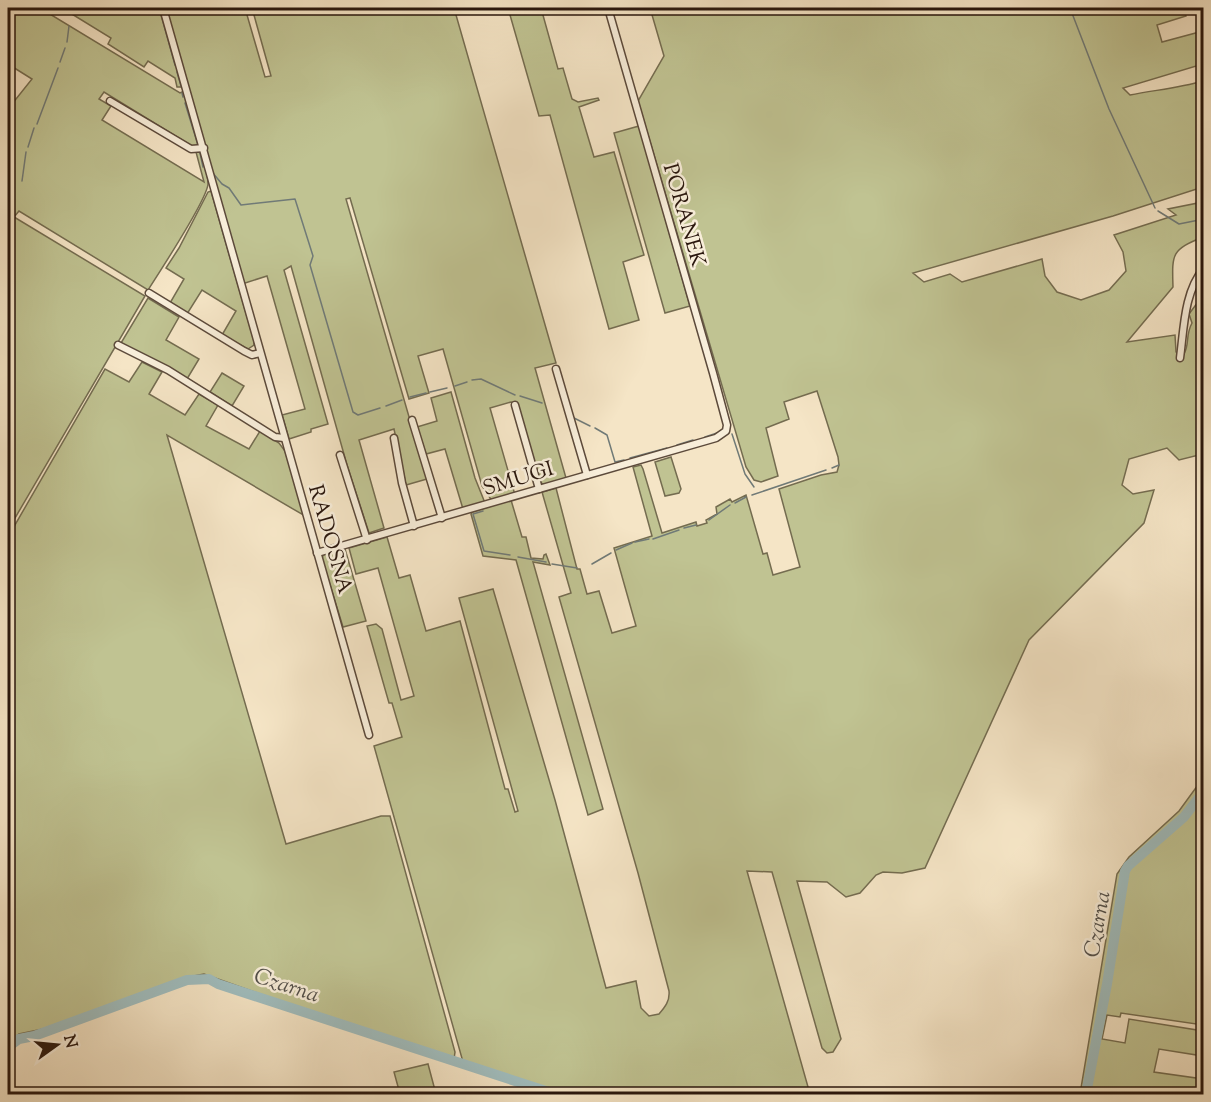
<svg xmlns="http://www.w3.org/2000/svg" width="1211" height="1102" viewBox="0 0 1211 1102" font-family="'Sorts Mill Goudy',serif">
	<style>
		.green { fill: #c0c392; stroke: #746c50; stroke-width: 1.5 }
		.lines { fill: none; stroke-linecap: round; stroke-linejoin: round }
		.stream { stroke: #707a77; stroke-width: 1.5 }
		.river { stroke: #a0bdbe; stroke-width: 10 }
		.minor-casing { stroke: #5c4a3b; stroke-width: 9 }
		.minor { stroke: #f8eeda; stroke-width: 6 }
		.labels { text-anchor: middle; stroke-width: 5; stroke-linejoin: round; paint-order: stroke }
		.street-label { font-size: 21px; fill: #29160d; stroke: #f8eeda }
		.water-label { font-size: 22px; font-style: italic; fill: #53504b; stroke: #f8eeda }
	</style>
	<rect width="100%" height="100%" fill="#f5e5c6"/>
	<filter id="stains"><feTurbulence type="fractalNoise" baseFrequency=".00333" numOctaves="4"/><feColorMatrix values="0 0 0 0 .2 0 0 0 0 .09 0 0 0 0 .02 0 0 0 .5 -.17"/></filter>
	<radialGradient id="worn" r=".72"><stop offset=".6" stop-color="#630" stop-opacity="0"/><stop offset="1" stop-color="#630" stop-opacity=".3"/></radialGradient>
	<!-- green -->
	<g class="green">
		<path d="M8 8H40L180 93 184 91 201 145 195 148 104 92 99 99 111 106 102 120 204 182 196 152H201C204 162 208 172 208 184 207 199 159 273 148 290L19 211 14 217 145 296 8 530V109L32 79 8 64Z"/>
		<path d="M62 8 160 9 183 87H177L175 78 148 61 144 67 108 44 111 38Z"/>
		<path d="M166 8H245L265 77 271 76 252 8H454L556 363 535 368 566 478 545 485 539 482 516 403 511 402 490 408 515 495 492 501 482 486 443 349 418 356 429 393 409 399 350 198 346 199 427 479 406 485 394 429 359 440 384 528 369 533 347 465 291 266 284 270 328 424 311 429V432L289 439 282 415 305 409 267 276 242 284Z"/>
		<path d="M508 8H541L558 69 563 68 572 99 578 102 598 98 599 100 579 107 594 157 614 152 644 255 623 262 639 320 609 329 550 115 539 116Z"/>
		<path d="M650 8H1184L1186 16 1157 25 1162 42 1203 31V64L1123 88 1130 95C1155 90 1179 88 1203 81V187L1113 216 913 273 924 282 950 274 962 282 1042 259 1045 276 1057 292 1081 300 1109 290 1126 271 1123 252 1114 235 1176 215 1168 209 1203 202V237C1171 250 1172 254 1173 287L1127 342 1175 335 1176 352 1184 354C1190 343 1185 336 1192 323L1189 314 1198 302 1203 279V454L1179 460 1167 448 1129 459 1122 485 1133 494 1154 490 1144 523 1029 640 925 868 902 873 883 872 876 875 860 893 846 897 827 882 797 881 841 1039 833 1052 827 1053 822 1048 772 872 747 871 810 1094H566L463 1062 374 746 402 737 392 703H389L367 626 376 624 382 629 401 700 414 696 378 568 356 574 349 548 387 537 399 578 410 575 426 631 460 621 505 789H508L515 812 518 811 459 598 493 589 555 800 606 988 636 981 641 1008 649 1016 659 1014C665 1007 670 1001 669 991L638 873 559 597 571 593 542 492 556 488 577 569H580L587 594 599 591 612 633 636 626 614 548 652 536 633 467 641 465 643 469 662 533 696 522 697 526 707 523 706 520 717 514 716 507 730 499 732 502 746 495 763 554 767 553 773 575 800 567 779 489 821 475 837 472 839 465 838 457 817 391 784 402 789 419 766 428 778 476 761 482 754 480 746 467 638 101 664 56Z"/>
		<path d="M639 126 690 306 665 313 614 133Z"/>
		<path d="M211 191 254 341V345L248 349 222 335 236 311 202 290 187 314 170 303 184 279 166 268 179 248 208 192Z"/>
		<path d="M148 298 179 317 166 340 199 359 187 379 121 343Z"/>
		<path d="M142 362 162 372 149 394 185 415 199 394 218 405 206 426 249 449 260 431 279 443 285 451 305 516 167 435 286 844 381 816H390L455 1052 454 1059 336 1021 204 974 183 978 43 1029 19 1034 8 1043V537L105 369 129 382Z"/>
		<path d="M222 373 244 386 232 406 210 392Z"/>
		<path d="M451 392 475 478 485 503 463 509 445 449 426 454 417 427 437 421 431 398Z"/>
		<path d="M671 457 681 489 679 493 665 496 655 462Z"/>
		<path d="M511 500 522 537H526L531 558 543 559 544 555 546 554 550 565 533 562 603 809 588 815 516 560 483 556 471 514 472 512Z"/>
		<path d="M345 549 366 621 343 627 322 559 323 555Z"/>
		<path d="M1203 778V1025L1121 1013 1120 1017 1107 1015 1102 1039 1125 1043 1129 1019 1203 1031V1056L1159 1049 1154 1072 1203 1079V1094H1161L1147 1092 1146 1094H1080L1117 874 1129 857 1179 811Z"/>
		<path d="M428 1064 436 1094H400L394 1072Z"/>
	</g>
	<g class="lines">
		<!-- stream -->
		<g class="stream">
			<path d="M72 8 73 12"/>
			<path d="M1070 8 1109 109 1155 208"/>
			<path d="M160 11 175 65"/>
			<path d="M67 42 69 26"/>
			<path d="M60 62 65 48"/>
			<path d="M177 72 181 86"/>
			<path d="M182 93 183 97"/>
			<path d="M185 103 198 145"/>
			<path d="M37 124 58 68"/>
			<path d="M28 147 34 128"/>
			<path d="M200 153 203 167"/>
			<path d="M212 172 222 184 229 188 241 205 295 199 313 256 310 265 353 412 358 415 380 408"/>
			<path d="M22 181 26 152"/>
			<path d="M1158 211 1179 224 1204 219"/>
			<path d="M472 380 481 379 515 395"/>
			<path d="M455 386 467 382"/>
			<path d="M430 392 447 388"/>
			<path d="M520 396 542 403"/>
			<path d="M410 397 426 393"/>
			<path d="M386 406 402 400"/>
			<path d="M574 418 590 426"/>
			<path d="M595 428 607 435 615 462 624 460"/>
			<path d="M732 434 745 474 754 487"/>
			<path d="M705 437 717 433"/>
			<path d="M677 445 693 440"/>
			<path d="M630 458 667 448"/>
			<path d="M832 468 839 465"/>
			<path d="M752 495 826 470"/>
			<path d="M735 503 746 497"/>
			<path d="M483 511 473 514 484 551 510 555"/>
			<path d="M709 520 730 505"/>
			<path d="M684 528 696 525"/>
			<path d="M653 539 679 530"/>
			<path d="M635 542 649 539"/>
			<path d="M616 550 632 543"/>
			<path d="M518 557 546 562"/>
			<path d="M552 564 577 568"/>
			<path d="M592 564 611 553"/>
		</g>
		<!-- river -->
		<g class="river">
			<path d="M8 1047 19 1039 34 1036 187 980 209 979 218 984 555 1094"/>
			<path d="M1086 1094 1107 984 1125 871 1128 866 1184 817 1204 791"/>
		</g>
		<defs>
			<g id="minor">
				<path d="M163 8 369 735"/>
				<path d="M110 101 191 149 204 148"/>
				<path d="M149 293 244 351 252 355 260 353"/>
				<path d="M118 345 168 370 275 437 284 438"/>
				<path d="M1180 358C1184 328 1184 292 1204 268"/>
				<path d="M556 369 587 475"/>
				<path d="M515 405 539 489"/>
				<path d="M412 420 442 518"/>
				<path d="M394 438 402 483 414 526"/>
				<path d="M340 455 367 540"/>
				<path d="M317 553 716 438 726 431 727 425 713 373 608 8"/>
			</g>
		</defs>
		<!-- minor casing -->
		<use href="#minor" class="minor-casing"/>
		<!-- minor -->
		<use href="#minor" class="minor"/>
	</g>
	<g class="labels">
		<!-- street labels -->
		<g class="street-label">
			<text transform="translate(685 215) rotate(74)" y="7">PORANEK</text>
			<text transform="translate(518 478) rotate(-17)" y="7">SMUGI</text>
			<text transform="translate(331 539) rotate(74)" y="7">RADOSNA</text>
		</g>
		<!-- water labels -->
		<g class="water-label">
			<text transform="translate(1096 924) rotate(-80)" y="8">Czarna</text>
			<text transform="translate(287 984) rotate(18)" y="8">Czarna</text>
		</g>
	</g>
	<!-- margin -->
	<rect width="1211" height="1102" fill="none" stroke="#f5e5c6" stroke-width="30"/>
	<rect x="9" y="9" width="1193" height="1084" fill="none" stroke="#29160d" stroke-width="3"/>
	<rect x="15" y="15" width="1181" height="1072" fill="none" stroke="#29160d" stroke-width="1.5"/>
	<!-- north arrow -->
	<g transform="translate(57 1045) rotate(75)" stroke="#f8eeda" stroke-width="4.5" paint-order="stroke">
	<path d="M0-4.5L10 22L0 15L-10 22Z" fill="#29160d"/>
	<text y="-9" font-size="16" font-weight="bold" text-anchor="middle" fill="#29160d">N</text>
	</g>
	<rect width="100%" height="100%" filter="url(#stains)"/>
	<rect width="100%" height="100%" fill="url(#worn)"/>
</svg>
